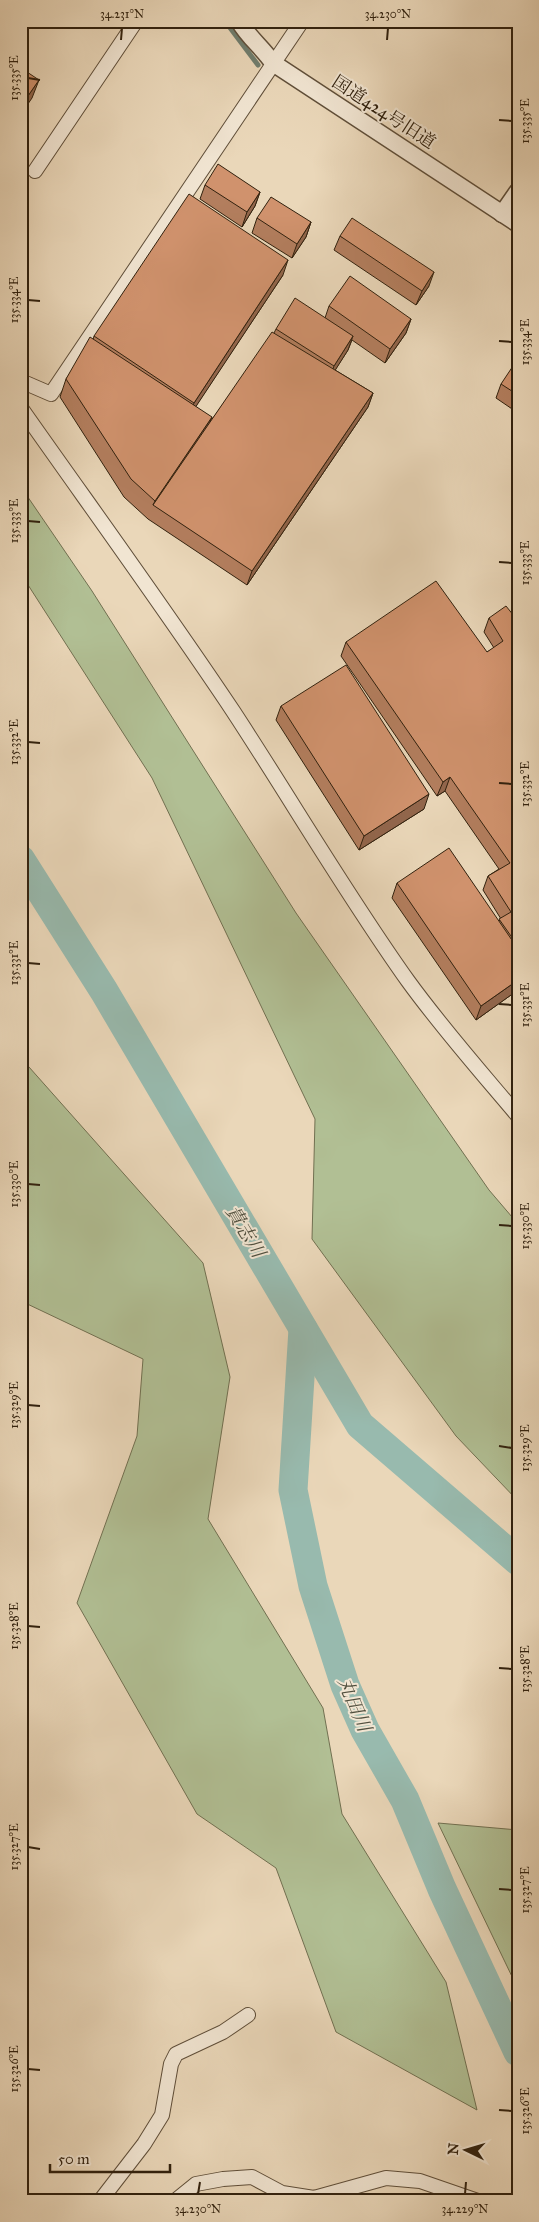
<svg xmlns="http://www.w3.org/2000/svg" width="539" height="2222" viewBox="0 0 539 2222" font-family="'IM FELL Great Primer','Noto Serif JP',serif">
	<style>
		.green { fill: #b1bf94; stroke: #717051 }
		.lines { fill: none; stroke-linecap: round; stroke-linejoin: round }
		.stream { stroke: #6f7d6e; stroke-width: 5 }
		.river { stroke: #98baae; stroke-width: 29 }
		.minor-casing { stroke: #5f4e39; stroke-width: 16 }
		.tertiary-casing { stroke: #5f4e39; stroke-width: 19 }
		.minor { stroke: #f1e5d2; stroke-width: 14 }
		.tertiary { stroke: #f1e5d2; stroke-width: 16 }
		.wall { fill: #b37e5e; stroke: #31210e }
		.shaded-wall { fill: #92664c; stroke: #31210e }
		.building { fill: #d0926d; stroke: #31210e }
		.ticks { fill: none; stroke: #31210e; stroke-width: 2 }
		.labels { text-anchor: middle; stroke-width: 4; stroke-linejoin: round; paint-order: stroke }
		.street-label { font-size: 18px; fill: #31210e; stroke: #f1e5d2 }
		.water-label { font-size: 19px; font-style: italic; fill: #504f3e; stroke: #f1e5d2 }
		.neatline { fill: none; stroke: #31210e; stroke-width: 2 }
		.ticks-label { font-size: 12px; text-anchor: middle; fill: #31210e }
	</style>
	<rect width="100%" height="100%" fill="#ead7b9"/>
	<filter id="stains"><feTurbulence type="fractalNoise" baseFrequency=".004" numOctaves="4"/><feColorMatrix values="0 0 0 0 .2 0 0 0 0 .09 0 0 0 0 .02 0 0 0 .5 -.17"/></filter>
	<radialGradient id="worn" r=".72"><stop offset=".6" stop-color="#630" stop-opacity="0"/><stop offset="1" stop-color="#630" stop-opacity=".3"/></radialGradient>
	<!-- green -->
	<g class="green">
		<path d="M21 487 92 591 296 913 489 1190 518 1224V1501L456 1436 312 1239 315 1119 152 778 21 574Z"/>
		<path d="M21 1058 203 1263 230 1377 208 1519 323 1708 342 1814 446 1982 477 2110 336 2032 276 1868 197 1814 77 1603 137 1436 143 1359 21 1301Z"/>
		<path d="M438 1823 518 1830V1989Z"/>
	</g>
	<g class="lines">
		<!-- stream -->
		<path class="stream" d="M225 21 258 65"/>
		<!-- river -->
		<g class="river">
			<path d="M21 860 104 991 360 1425 518 1561"/>
			<path d="M303 1329 293 1490 313 1586 345 1685 365 1730 405 1800 442 1889 518 2052"/>
		</g>
		<defs>
			<g id="minor">
				<path d="M35 171 136 21"/>
				<path d="M21 381 51 394 302 21"/>
				<path d="M21 408C92 509 165 609 233 711 292 801 346 894 408 981 442 1028 481 1072 518 1116"/>
				<path d="M100 2201 144 2144 162 2115 171 2064 176 2054 223 2032 248 2015"/>
				<path d="M175 2201 196 2184 223 2179 252 2177 282 2193 314 2198 386 2178 420 2181 478 2201"/>
			</g>
			<g id="tertiary">
				<path d="M239 21C248 37 263 48 273 63L518 224"/>
				<path d="M502 214 518 191"/>
			</g>
		</defs>
		<!-- minor casing -->
		<use href="#minor" class="minor-casing"/>
		<!-- tertiary casing -->
		<use href="#tertiary" class="tertiary-casing"/>
		<!-- minor -->
		<use href="#minor" class="minor"/>
		<!-- tertiary -->
		<use href="#tertiary" class="tertiary"/>
	</g>
	<!-- wall -->
	<g class="wall">
		<path d="M205 185 260 192 255 206 242 227 200 199Z"/>
		<path d="M257 218 311 222 306 237 292 258 252 233Z"/>
		<path d="M340 236 429 286 416 305 334 250Z"/>
		<path d="M283 275 195 407 211 421 274 333 276 329 325 318 329 306 411 319 406 333 385 363 352 340 348 350 335 370 373 393 368 407 247 585 148 519 124 497 60 397 66 379 93 340 94 336Z"/>
		<path d="M518 369V413L496 398 501 384Z"/>
		<path d="M489 618 518 621V990L476 1020 392 898 397 883 499 921 501 919 483 890 488 876 499 869 445 791 437 796 341 656 346 642 487 652 494 648 484 632Z"/>
		<path d="M281 706 424 809 359 850 276 720Z"/>
	</g>
	<!-- shaded-wall -->
	<g class="shaded-wall">
		<path d="M39 80 32 98 21 114V106Z"/>
		<path d="M260 192 255 206 242 227 247 212Z"/>
		<path d="M311 222 306 237 292 258 297 244Z"/>
		<path d="M288 260 283 275 189 417 194 403Z"/>
		<path d="M434 272 429 286 416 305 422 291Z"/>
		<path d="M411 319 406 333 385 363 390 349Z"/>
		<path d="M353 336 348 350 329 380 334 366Z"/>
		<path d="M373 393 368 407 247 585 252 571Z"/>
		<path d="M212 417 205 435 153 505 155 501Z"/>
		<path d="M450 777 445 791 437 796 443 782Z"/>
		<path d="M429 794 424 809 359 850 364 836Z"/>
		<path d="M518 980V990L476 1020 481 1006Z"/>
	</g>
	<!-- building -->
	<g class="building">
		<path d="M21 68 39 80 21 106Z"/>
		<path d="M218 164 260 192 247 212 205 185Z"/>
		<path d="M189 194 288 260 194 403 94 336Z"/>
		<path d="M271 197 311 222 297 244 257 218Z"/>
		<path d="M352 218 434 272 422 291 340 236Z"/>
		<path d="M350 276 411 319 390 349 329 306Z"/>
		<path d="M295 298 353 336 334 366 276 329Z"/>
		<path d="M272 332 373 393 252 571 153 505Z"/>
		<path d="M90 337 212 417 155 501 131 479 66 379Z"/>
		<path d="M513 366 518 369V395L501 384Z"/>
		<path d="M436 581 487 652 503 641 489 618 506 606 518 621V946L499 919 511 912 488 876 510 863 450 777 443 782 346 642Z"/>
		<path d="M346 665 429 794 364 836 281 706Z"/>
		<path d="M449 848 518 949V980L481 1006 397 883Z"/>
	</g>
	<!-- ticks -->
	<path class="ticks" d="M121 40 122 28M387 40 388 28M28 78 40 80M499 120 512 121M28 300 40 301M499 341 512 342M28 521 40 522M499 562 512 563M28 742 40 743M499 783 512 784M28 963 40 964M499 1004 512 1005M28 1184 40 1185M499 1225 512 1226M28 1405 40 1406M499 1446 512 1448M28 1626 40 1627M499 1668 512 1669M28 1847 40 1849M499 1889 512 1890M28 2069 40 2070M499 2110 512 2111M198 2194 200 2182M465 2194 466 2182"/>
	<g class="labels">
		<!-- street labels -->
		<g class="street-label">
			<text transform="translate(384 112) rotate(33)" y="6">国道424号旧道</text>
		</g>
		<!-- water labels -->
		<g class="water-label">
			<text transform="translate(246 1231) rotate(59)" y="7">貴志川</text>
			<text transform="translate(355 1704) rotate(67)" y="7">丸田川</text>
		</g>
	</g>
	<!-- margin -->
	<rect width="539" height="2222" fill="none" stroke="#ead7b9" stroke-width="55"/>
	<!-- north arrow -->
	<g transform="translate(466 2150) rotate(275)" stroke="#f1e5d2" stroke-width="4" paint-order="stroke">
	<path d="M0-4L9 19L0 12L-9 19Z" fill="#31210e"/>
	<text y="-8" font-size="14" font-weight="bold" text-anchor="middle" fill="#31210e">N</text>
	</g>
	<!-- scale -->
	<path d="M50 2164v8h120v-8" fill="none" stroke="#31210e" stroke-width="2.5"/>
	<text x="58" y="2164" font-size="15" fill="#31210e" stroke="#f1e5d2" stroke-width="4" paint-order="stroke">50 m</text>
	<rect x="28" y="28" width="484" height="2166" class="neatline"/>
	<g class="ticks-label">
		<text x="122" y="18">34.231°N</text>
		<text x="388" y="18">34.230°N</text>
		<text transform="translate(14 78) rotate(-90)" y="4">135.335°E</text>
		<text transform="translate(525 121) rotate(-90)" y="4">135.335°E</text>
		<text transform="translate(14 300) rotate(-90)" y="4">135.334°E</text>
		<text transform="translate(525 342) rotate(-90)" y="4">135.334°E</text>
		<text transform="translate(14 521) rotate(-90)" y="4">135.333°E</text>
		<text transform="translate(525 563) rotate(-90)" y="4">135.333°E</text>
		<text transform="translate(14 742) rotate(-90)" y="4">135.332°E</text>
		<text transform="translate(525 784) rotate(-90)" y="4">135.332°E</text>
		<text transform="translate(14 963) rotate(-90)" y="4">135.331°E</text>
		<text transform="translate(525 1005) rotate(-90)" y="4">135.331°E</text>
		<text transform="translate(14 1184) rotate(-90)" y="4">135.330°E</text>
		<text transform="translate(525 1226) rotate(-90)" y="4">135.330°E</text>
		<text transform="translate(14 1405) rotate(-90)" y="4">135.329°E</text>
		<text transform="translate(525 1448) rotate(-90)" y="4">135.329°E</text>
		<text transform="translate(14 1626) rotate(-90)" y="4">135.328°E</text>
		<text transform="translate(525 1669) rotate(-90)" y="4">135.328°E</text>
		<text transform="translate(14 1847) rotate(-90)" y="4">135.327°E</text>
		<text transform="translate(525 1890) rotate(-90)" y="4">135.327°E</text>
		<text transform="translate(14 2069) rotate(-90)" y="4">135.326°E</text>
		<text transform="translate(525 2111) rotate(-90)" y="4">135.326°E</text>
		<text x="198" y="2213">34.230°N</text>
		<text x="465" y="2213">34.229°N</text>
	</g>
	<rect width="100%" height="100%" filter="url(#stains)"/>
	<rect width="100%" height="100%" fill="url(#worn)"/>
</svg>
